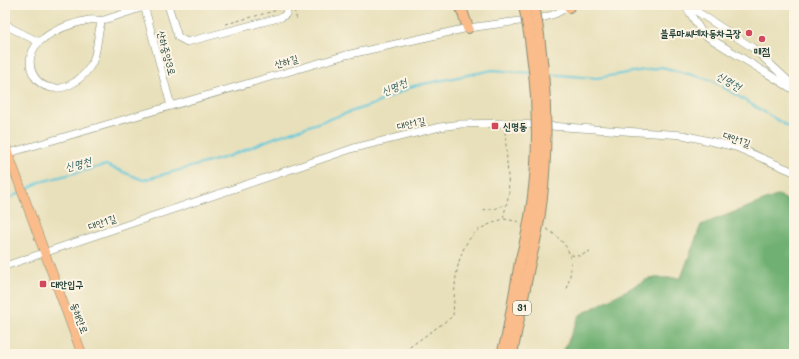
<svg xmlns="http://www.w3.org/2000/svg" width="799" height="359" viewBox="0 0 799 359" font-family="Mali,'Poor Story',sans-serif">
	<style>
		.forest { fill: #6fb072; stroke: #477653 }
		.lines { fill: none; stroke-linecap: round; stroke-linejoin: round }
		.stream { stroke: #60c7dc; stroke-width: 2 }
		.minor-casing { stroke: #848e77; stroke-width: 8 }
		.major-casing { stroke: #848e77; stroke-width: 10 }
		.highway-casing { stroke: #848e77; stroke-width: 12 }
		.path { stroke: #848e77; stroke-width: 1; stroke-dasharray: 3 3; stroke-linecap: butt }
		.minor { stroke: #fff; stroke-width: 7 }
		.major { stroke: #f9bc8a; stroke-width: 9 }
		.highway { stroke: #f9bc8a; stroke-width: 10 }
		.highway-bridge-casing { stroke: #848e77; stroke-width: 12; stroke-linecap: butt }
		.highway-bridge { stroke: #f9bc8a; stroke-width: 10 }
		.poi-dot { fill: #d1495b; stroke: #fcf5e5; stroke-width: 1.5 }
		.labels { text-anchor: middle; stroke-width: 4; stroke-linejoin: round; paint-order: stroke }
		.shield { fill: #fcf5e5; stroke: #617469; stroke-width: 1 }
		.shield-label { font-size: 9px; font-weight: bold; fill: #1f3d34 }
		.poi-label { font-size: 10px; font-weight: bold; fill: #1f3d34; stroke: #fcf5e5; text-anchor: start }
		.street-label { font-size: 10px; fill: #1f3d34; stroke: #fcf5e5 }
		.water-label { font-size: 11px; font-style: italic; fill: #2f605e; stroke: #fcf5e5 }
	</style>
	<rect width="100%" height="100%" fill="#fcf5e5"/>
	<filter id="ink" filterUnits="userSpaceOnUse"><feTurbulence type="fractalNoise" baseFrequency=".025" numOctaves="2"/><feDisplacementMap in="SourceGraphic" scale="8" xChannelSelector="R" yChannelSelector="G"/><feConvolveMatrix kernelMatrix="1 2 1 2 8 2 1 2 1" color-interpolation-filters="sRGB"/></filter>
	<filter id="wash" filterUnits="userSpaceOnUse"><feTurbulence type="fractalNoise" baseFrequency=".012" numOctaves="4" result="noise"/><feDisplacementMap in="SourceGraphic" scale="16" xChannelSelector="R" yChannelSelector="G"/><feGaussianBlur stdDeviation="0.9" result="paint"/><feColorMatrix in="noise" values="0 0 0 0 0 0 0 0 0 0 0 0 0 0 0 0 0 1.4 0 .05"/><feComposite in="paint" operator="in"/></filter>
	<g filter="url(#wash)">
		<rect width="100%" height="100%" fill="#e8e0ba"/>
		<!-- forest -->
		<path class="forest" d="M779 195 794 205V354H566L564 350 580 315 650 278H681L701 225Z"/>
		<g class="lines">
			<!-- stream -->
			<g class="stream">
				<path d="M546 74 597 78 662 67 711 80 794 130"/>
				<path d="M25 190 40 182 106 165 143 180 227 157 276 137 377 103 413 86 493 70 532 73"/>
				<path d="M5 201 19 193"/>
			</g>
		</g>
	</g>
	<g filter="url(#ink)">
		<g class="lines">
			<defs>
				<g id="minor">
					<path d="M144 5 171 106"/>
					<path d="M168 5 178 37 187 42 282 17 286 14 288 5"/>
					<path d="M685 5 703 34 794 90"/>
					<path d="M693 9 753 48 794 86"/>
					<path d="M102 20C97 33 98 49 93 61 89 70 82 77 75 82 39 105 13 59 44 38 56 29 74 23 89 20 94 19 99 21 104 20 117 16 131 11 144 7"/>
					<path d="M5 22 11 28 39 42"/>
					<path d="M9 153 346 55 468 28 542 18 555 14 572 5"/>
					<path d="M5 266 354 148 440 127 461 124 505 123 683 135 736 147 794 172"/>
					<path d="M5 350 7 354"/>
				</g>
				<path id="major" d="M5 145 82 354"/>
				<g id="highway">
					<path d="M460 5 468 28"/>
					<path d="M569 7 570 5"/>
					<path d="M502 354 507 336 520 262"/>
					<path d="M512 354 530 262"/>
				</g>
			</defs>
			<!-- minor casing -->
			<use href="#minor" class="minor-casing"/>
			<!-- major casing -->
			<use href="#major" class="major-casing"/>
			<!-- highway casing -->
			<use href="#highway" class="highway-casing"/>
			<!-- path -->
			<g class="path">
				<path d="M181 5 179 8 181 10"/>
				<path d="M294 10 297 20"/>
				<path d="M226 24 274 11 280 8"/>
				<path d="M483 210 497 208 506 204"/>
				<path d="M504 219 521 222"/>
				<path d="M547 229C572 246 575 259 567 289"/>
				<path d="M571 255 580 256 590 251"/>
				<path d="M400 354 453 316C455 289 454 252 475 233 482 226 494 223 503 219L509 193 505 130"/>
			</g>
			<!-- minor -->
			<use href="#minor" class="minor"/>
			<!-- major -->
			<use href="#major" class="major"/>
			<!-- highway -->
			<use href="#highway" class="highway"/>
			<defs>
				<g id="highway-bridge">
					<path d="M520 262C543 179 541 89 524 5"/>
					<path d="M530 262C551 185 549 83 534 5"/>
				</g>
			</defs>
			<!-- highway-bridge casing -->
			<use href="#highway-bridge" class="highway-bridge-casing"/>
			<!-- highway-bridge -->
			<use href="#highway-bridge" class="highway-bridge"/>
		</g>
	</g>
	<!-- markers -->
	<g class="poi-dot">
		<circle cx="749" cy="33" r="4"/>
		<circle cx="762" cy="39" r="4"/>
		<rect x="491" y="122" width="8" height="8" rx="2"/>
		<rect x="39" y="280" width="8" height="8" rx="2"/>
	</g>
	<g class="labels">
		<!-- shield labels -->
		<rect class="shield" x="513" y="301" width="18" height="14" rx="3"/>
		<g class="shield-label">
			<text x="522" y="311">31</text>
		</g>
		<!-- poi labels -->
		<g class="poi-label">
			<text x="741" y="37" text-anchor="end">블루마씨네자동차극장</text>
			<text x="762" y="55" text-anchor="middle">매점</text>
			<text x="503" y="130">신명동</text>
			<text x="51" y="288">대안입구</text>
		</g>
		<!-- street labels -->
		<g class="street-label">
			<text transform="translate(167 53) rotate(75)" y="4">산하중앙3로</text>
			<text transform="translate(286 61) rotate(-15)" y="4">산하길</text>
			<text transform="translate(411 123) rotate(-12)" y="4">대안1길</text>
			<text transform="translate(737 139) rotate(19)" y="4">대안1길</text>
			<text transform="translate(102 222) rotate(-18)" y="4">대안1길</text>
			<text transform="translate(80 318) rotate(70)" y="4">동해안로</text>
		</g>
		<!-- water labels -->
		<g class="water-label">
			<text transform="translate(729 81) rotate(30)" y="4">신명천</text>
			<text transform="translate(394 87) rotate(-24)" y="4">신명천</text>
			<text transform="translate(78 164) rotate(-14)" y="4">신명천</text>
		</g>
	</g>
	<!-- margin -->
	<rect width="799" height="359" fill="none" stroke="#fcf5e5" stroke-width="20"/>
</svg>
